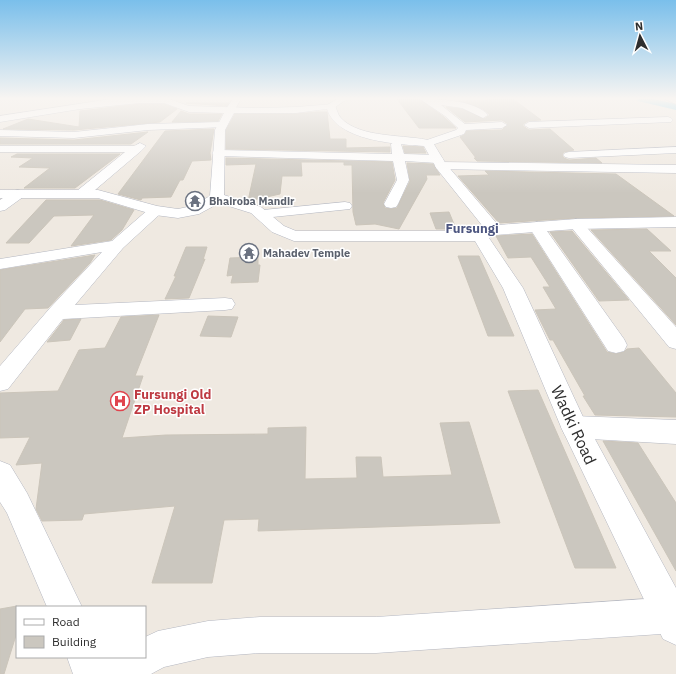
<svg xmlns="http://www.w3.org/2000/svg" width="676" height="674" viewBox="0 0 676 674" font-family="'IBM Plex Sans',sans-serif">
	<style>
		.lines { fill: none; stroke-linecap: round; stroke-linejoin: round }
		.canal { fill: #75cff0; fill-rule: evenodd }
		.building { fill: #cbc7bf; stroke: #cbc5ba }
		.minor-casing { stroke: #b4b7c1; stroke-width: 1 }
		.tertiary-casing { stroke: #b4b7c1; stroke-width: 1 }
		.minor { fill: #fff; fill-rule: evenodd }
		.tertiary { fill: #fff; fill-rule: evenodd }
		.labels { text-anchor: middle; stroke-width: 3; stroke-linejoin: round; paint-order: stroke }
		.far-worship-label { font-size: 11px; font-weight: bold; fill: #5b616d; stroke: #fff; text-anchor: start }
		.far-quarter-label { font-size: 13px; font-weight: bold; fill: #4d5680; stroke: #fff }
		.health-label { font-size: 13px; font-weight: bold; fill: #be3a42; stroke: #fff; text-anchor: start }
		.near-street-label { font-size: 16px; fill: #2e2e2e; stroke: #fff }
	</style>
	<rect width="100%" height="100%" fill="#efe9e1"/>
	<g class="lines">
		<!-- canal -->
		<path class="canal" d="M637 99H653L676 104V110L638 101Z"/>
	</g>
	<!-- building -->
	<g class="building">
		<path d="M397 99H419L444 117 456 128H419Z"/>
		<path d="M513 99 541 120 528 121 523 124V126L529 130 550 129 574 150 564 152 562 155 564 158 569 160 596 158 602 163 477 161 474 158H476L460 137 464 135 467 131 502 130 508 124 502 120 465 122 446 107 462 109 484 119 490 115 483 109 459 101Z"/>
		<path d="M186 103H229L227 106Z"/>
		<path d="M140 104H164L177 109 160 122 74 130 3 129 28 119 79 127 80 111Z"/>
		<path d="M181 111 189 114H222L218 121 172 122Z"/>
		<path d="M317 112H327L330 139H346V148L390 147V152L226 149V130L235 114H296Z"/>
		<path d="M214 129 210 153 211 160 192 161 183 180H180L171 197 142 198 141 200 118 194 165 131Z"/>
		<path d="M148 132 131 144H0V138L74 140Z"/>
		<path d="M403 146 423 147 426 153H405Z"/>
		<path d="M17 154H120L75 188H24L50 168 19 167 33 158 11 157Z"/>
		<path d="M226 158 392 162 395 180 383 203 385 208 391 209 397 208 410 181 407 163 433 164 440 175H426L427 179 399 229 375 224 356 225 353 212 352 165H344V162H301L302 176H282L280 194 248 201 256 164 226 165Z"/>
		<path d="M485 171 616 174 674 216 576 218 499 223 458 176 489 175Z"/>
		<path d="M46 200H100L134 210 122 230 111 240 71 246 94 215 54 216 29 243H6Z"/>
		<path d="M449 212 456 229H436L430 213Z"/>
		<path d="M647 229 671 251H649L676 278V325L591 230Z"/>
		<path d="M572 231 629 300 599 301 550 232Z"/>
		<path d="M532 234 607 352 616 354 624 352 627 349 639 348 676 393V417L595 415 583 396H585L553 340H550L535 310 556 309 543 287H550L531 257 508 258 496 236Z"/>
		<path d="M186 247H207L203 260 205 259 189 298 165 299 176 276H174Z"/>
		<path d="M95 255 90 263 48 308 25 309 0 342V270Z"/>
		<path d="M458 256H479L514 336H488Z"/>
		<path d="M258 257V265H260L258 282 231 283 233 275 227 276 230 258Z"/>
		<path d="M159 315 135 376H143L122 438 166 435 268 434V428L306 427 305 479 357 478 356 457H381L383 477 452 475 440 423 469 422 500 523 258 531 259 519 224 520 212 583H152L175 506 84 514 82 520 42 521 36 509 42 463 16 465 30 437 0 438V393L58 391 79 350 105 348 121 317Z"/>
		<path d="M208 316 238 317 231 337 200 336Z"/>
		<path d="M81 319 70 340 47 342 64 320Z"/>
		<path d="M538 390 616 568H575L508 391Z"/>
		<path d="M603 441 638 443 676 503V571Z"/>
		<path d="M17 606V632L4 674H0V609Z"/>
	</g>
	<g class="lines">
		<defs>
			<g id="minor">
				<path d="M233 99H241L234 111H228L226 109Z"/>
				<path d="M337 99H347L334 108H328L326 106Z"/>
				<path d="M420 99C438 99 475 100 488 115L483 118 462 108 441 105 465 124 502 122 507 125 502 128 466 130 464 134 432 145H424L423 143 424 141 456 130 458 128 445 116Z"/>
				<path d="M665 99H676V104Z"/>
				<path d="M668 117 671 118 673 120 671 122 529 128 524 125 529 122Z"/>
				<path d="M222 122 226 123 227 125 226 127 148 130 74 138 0 136V130L74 132 148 124Z"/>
				<path d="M396 141 401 144 404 154 437 155 441 157 443 159 441 161 437 163 405 161 409 180 398 204 396 207 391 208 386 207 384 204 397 180 393 161 218 156 214 155 212 153 214 151 218 150 392 154 391 144Z"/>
				<path d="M140 143 146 146 141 151 88 196H78L76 193 78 190 125 152H0V146H134Z"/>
				<path d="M676 147V153L569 158 565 157 563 155 565 153 569 152Z"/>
				<path d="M441 162 676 165V173L437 169 435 166 437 163Z"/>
				<path d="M18 190 23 191 25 194 23 197 5 210 0 211V200L13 191Z"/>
				<path d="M345 202 350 203 352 206 350 209 263 218 258 217 256 214 258 211 263 210Z"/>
				<path d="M155 207 160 208 162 211 160 214 123 248 75 305 225 298 232 299 235 304 232 309 225 310 63 319 8 389 0 391V366L50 308 102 252 0 269V259L112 241 150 208Z"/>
				<path d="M576 219 581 221 676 327V349L669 347 571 227 568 224 571 221Z"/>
				<path d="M537 222 542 224 624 339 627 345 624 351 616 353 608 351 529 227 532 224Z"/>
				<path d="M574 416 676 420V444L574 438 565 435 561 427 565 419Z"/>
				<path d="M0 461 10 465 27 493 82 607H47L7 513 0 502Z"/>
				<path d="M676 597V633L376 653H260L208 657 164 667 151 674H73L67 657H145V637L158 631 208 621 260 617H376Z"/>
			</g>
			<path id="tertiary" d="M111 99H169L189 106 260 108 296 107 334 104C337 108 337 114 341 118 360 139 407 134 432 141L446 164 498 225 576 219 676 217V227L576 229 495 235 489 238 523 288 584 419 676 588V645L663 639 561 427 503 288 475 241H294L272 232 251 213 219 203 199 214 178 218 155 215 98 198H0V190H98L157 206 178 209 192 206 210 196 215 130 224 113 189 112 164 103H140L80 109 0 122V116ZM327 109C337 141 396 144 424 146L437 169 481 224 483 228 477 231H296L284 226 261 207 224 195 225 130 234 113H296Z"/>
		</defs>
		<!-- minor casing -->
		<use href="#minor" class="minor-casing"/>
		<!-- tertiary casing -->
		<use href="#tertiary" class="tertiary-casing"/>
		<!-- minor -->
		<use href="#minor" class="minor"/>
		<!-- tertiary -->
		<use href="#tertiary" class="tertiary"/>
	</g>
	<!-- sky -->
	<linearGradient id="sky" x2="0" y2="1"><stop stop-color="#7abfeb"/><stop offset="0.51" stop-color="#f8f5f2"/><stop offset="1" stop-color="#f8f5f2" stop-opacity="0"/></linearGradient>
	<rect width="676" height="193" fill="url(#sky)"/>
	<!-- icons -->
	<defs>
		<symbol id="temple-ring" viewBox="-11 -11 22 22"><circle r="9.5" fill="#fff" stroke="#6b7280" stroke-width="1.5"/><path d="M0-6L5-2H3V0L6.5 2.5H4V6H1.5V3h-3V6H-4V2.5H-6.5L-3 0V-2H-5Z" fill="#6b7280"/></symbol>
		<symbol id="hospital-ring" viewBox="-11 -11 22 22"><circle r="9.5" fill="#fff" stroke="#e0444e" stroke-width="1.5"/><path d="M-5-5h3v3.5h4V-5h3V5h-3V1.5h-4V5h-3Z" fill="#e0444e"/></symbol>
	</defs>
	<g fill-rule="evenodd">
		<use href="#temple-ring" x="184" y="190" width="22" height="22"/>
		<use href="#temple-ring" x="238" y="242" width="22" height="22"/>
		<use href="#hospital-ring" x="109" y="390" width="22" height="22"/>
	</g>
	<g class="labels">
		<!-- far-worship labels -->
		<g class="far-worship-label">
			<text x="209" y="205">Bhairoba Mandir</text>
			<text x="263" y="257">Mahadev Temple</text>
		</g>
		<!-- far-quarter labels -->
		<g class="far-quarter-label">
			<text x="472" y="233">Fursungi</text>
		</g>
		<!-- health labels -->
		<g class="health-label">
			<text x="134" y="399">Fursungi Old<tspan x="134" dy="15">ZP Hospital</tspan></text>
		</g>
		<!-- near-street labels -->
		<g class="near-street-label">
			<text transform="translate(574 425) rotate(65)" y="6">Wadki Road</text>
		</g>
	</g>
	<!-- legend -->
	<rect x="16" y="606" width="130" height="52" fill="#ffffff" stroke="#ababab"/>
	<rect x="24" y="619" width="20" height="6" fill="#ffffff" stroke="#ababab"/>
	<text x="52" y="626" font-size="12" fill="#2e2e2e">Road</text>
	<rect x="24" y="636" width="20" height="12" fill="#cbc7bf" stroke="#ababab"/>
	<text x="52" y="646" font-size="12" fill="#2e2e2e">Building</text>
	<!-- north arrow -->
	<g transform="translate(640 36) rotate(354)" stroke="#ffffff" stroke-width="3" paint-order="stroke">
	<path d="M0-3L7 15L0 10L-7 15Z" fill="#2e2e2e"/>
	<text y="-6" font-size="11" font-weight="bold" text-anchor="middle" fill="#2e2e2e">N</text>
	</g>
</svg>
